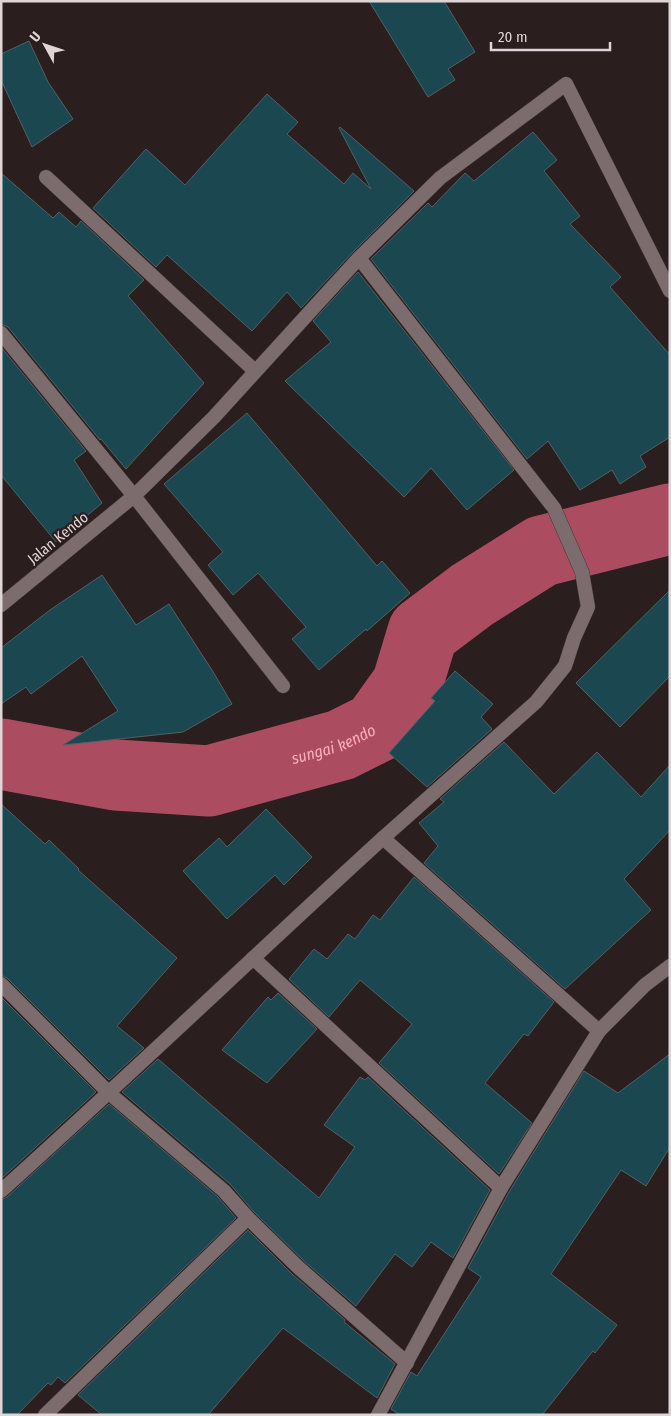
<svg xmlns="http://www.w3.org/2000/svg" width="671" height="1416" viewBox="0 0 671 1416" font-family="'Fira Sans Condensed',sans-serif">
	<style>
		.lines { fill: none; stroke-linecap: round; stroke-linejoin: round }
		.river { stroke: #ac4c61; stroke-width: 71 }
		.building { fill: #1a4750; stroke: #516165 }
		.minor-casing { stroke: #44393a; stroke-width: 15 }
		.tertiary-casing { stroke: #44393a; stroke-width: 15 }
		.minor { stroke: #7c6c6e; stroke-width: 14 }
		.tertiary { stroke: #7c6c6e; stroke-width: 14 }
		.labels { text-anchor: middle; stroke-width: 4.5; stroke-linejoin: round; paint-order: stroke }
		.street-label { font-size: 15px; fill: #dfd5d7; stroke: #2a1e1f }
		.water-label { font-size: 16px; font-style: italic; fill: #feaebb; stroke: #2a1e1f }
	</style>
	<rect width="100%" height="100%" fill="#2a1e1f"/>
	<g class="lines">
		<!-- river -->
		<path class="river" id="s1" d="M1 754 116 775 209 781 341 745 377 727 407 685 423 632 472 595 542 551 670 519"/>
	</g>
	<!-- building -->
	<g class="building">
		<path d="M369 1H444L475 52 448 69 455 80 428 97Z"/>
		<path d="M29 41 48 82 73 119 32 147 1 80V54Z"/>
		<path d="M267 94 298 122 287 134 344 184 353 173 371 189 339 128 340 127 414 191 353 252 301 308 287 292 252 331 167 255 156 267 93 208 146 149 185 185Z"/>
		<path d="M533 132 557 160 544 171 580 216 570 224 621 277 610 287 670 355V437L640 456 646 467 620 484 612 470 580 490 548 441 527 459 371 259 428 203 432 207 465 173 474 181Z"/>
		<path d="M1 173 53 218 59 212 76 227 81 221 144 280 128 296 204 383 126 469 101 439 100 440 8 327 1 324Z"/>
		<path d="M358 272 514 470 467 510 431 468 404 497 285 381 331 342 313 321Z"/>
		<path d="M1 347 86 451 74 460 102 503 56 542 1 475Z"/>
		<path d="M247 413 377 566 382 561 410 593 367 631 366 629 319 670 292 639 306 627 258 573 233 595 208 565 223 552 164 484Z"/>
		<path d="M102 575 136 625 169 604 212 670 232 704 183 732 63 745 118 711 82 656 31 694 26 687 1 704V648L50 610Z"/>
		<path d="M670 590V676L620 727 576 683Z"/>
		<path d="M455 671 493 704 481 717 492 729 427 787 389 753 435 701 431 698Z"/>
		<path d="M504 742 554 794 597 752 641 797 670 765V830L624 879 651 910 565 989 424 863 438 846 419 823 444 802 440 799Z"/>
		<path d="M1 804 45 844 49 840 79 869 78 870 177 958 117 1026 144 1048 109 1080 7 978 1 975Z"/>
		<path d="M266 809 312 857 284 885 275 875 227 919 183 871 219 838 227 847Z"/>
		<path d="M414 877 554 1002 528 1036 524 1034 485 1083 532 1123 499 1174 379 1063 412 1024 360 980 329 1017 289 979 314 949 327 959 348 934 355 939 373 915 380 920Z"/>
		<path d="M278 993 317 1029 267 1083 222 1050 268 997 271 1000Z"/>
		<path d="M1 997 96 1092 1 1179Z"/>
		<path d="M670 1054V1147L646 1186 621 1170 551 1274 617 1325 595 1353 593 1351 542 1415H400L391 1409 411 1372 417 1376 481 1277 468 1268 509 1192 584 1071 618 1093Z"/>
		<path d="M158 1059 319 1198 355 1147 324 1125 360 1077 365 1080 368 1077 490 1190 453 1258 431 1242 412 1267 395 1254 356 1306 304 1261 254 1212 230 1184 122 1092Z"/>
		<path d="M109 1104 218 1197 236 1218 65 1383 58 1377 51 1385 48 1383 17 1415H1V1200L7 1197Z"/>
		<path d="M248 1230 292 1274 345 1320 344 1322 395 1364 377 1398 283 1328 208 1415H102L78 1395Z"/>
	</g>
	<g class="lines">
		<defs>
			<g id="minor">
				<path d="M46 177 255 371"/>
				<path d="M359 258 554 508 582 572 588 607 574 638 565 666 536 702 383 838"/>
				<path d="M1 333 134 496 283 686"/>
				<path d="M134 496 214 417 359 258 440 178 566 84 670 291"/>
				<path d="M253 958 501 1188"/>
				<path d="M1 984 109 1093 224 1191 248 1218 298 1267 407 1363"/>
				<path d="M1 1191C130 1075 255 955 383 838L599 1031 645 985 670 966"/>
				<path d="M45 1415 248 1218"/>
				<path d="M378 1415 501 1188 599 1031"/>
			</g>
			<path id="tertiary" d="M1 605 134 496"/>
		</defs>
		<!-- minor casing -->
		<use href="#minor" class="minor-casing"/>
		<!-- tertiary casing -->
		<use href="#tertiary" class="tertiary-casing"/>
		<!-- minor -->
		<use href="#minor" class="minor"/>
		<!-- tertiary -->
		<use href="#tertiary" class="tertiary"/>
	</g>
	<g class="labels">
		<!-- street labels -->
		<g class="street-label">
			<text transform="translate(58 538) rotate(-39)" y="5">Jalan Kendo</text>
		</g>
		<!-- water labels -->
		<g class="water-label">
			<text dy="6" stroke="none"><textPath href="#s1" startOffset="340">sungai kendo</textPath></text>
		</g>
	</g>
	<!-- border -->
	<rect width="671" height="1416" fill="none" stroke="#dfd5d7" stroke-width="5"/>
	<!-- north arrow -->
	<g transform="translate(45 45) rotate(310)" stroke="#2a1e1f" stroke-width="4" paint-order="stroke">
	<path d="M0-4L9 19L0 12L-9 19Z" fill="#dfd5d7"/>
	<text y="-8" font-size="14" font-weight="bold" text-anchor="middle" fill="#dfd5d7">U</text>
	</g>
	<!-- scale -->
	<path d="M491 42v8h119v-8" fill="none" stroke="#dfd5d7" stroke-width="2.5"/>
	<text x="498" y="42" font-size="15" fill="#dfd5d7" stroke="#2a1e1f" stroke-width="4" paint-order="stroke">20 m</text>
</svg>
